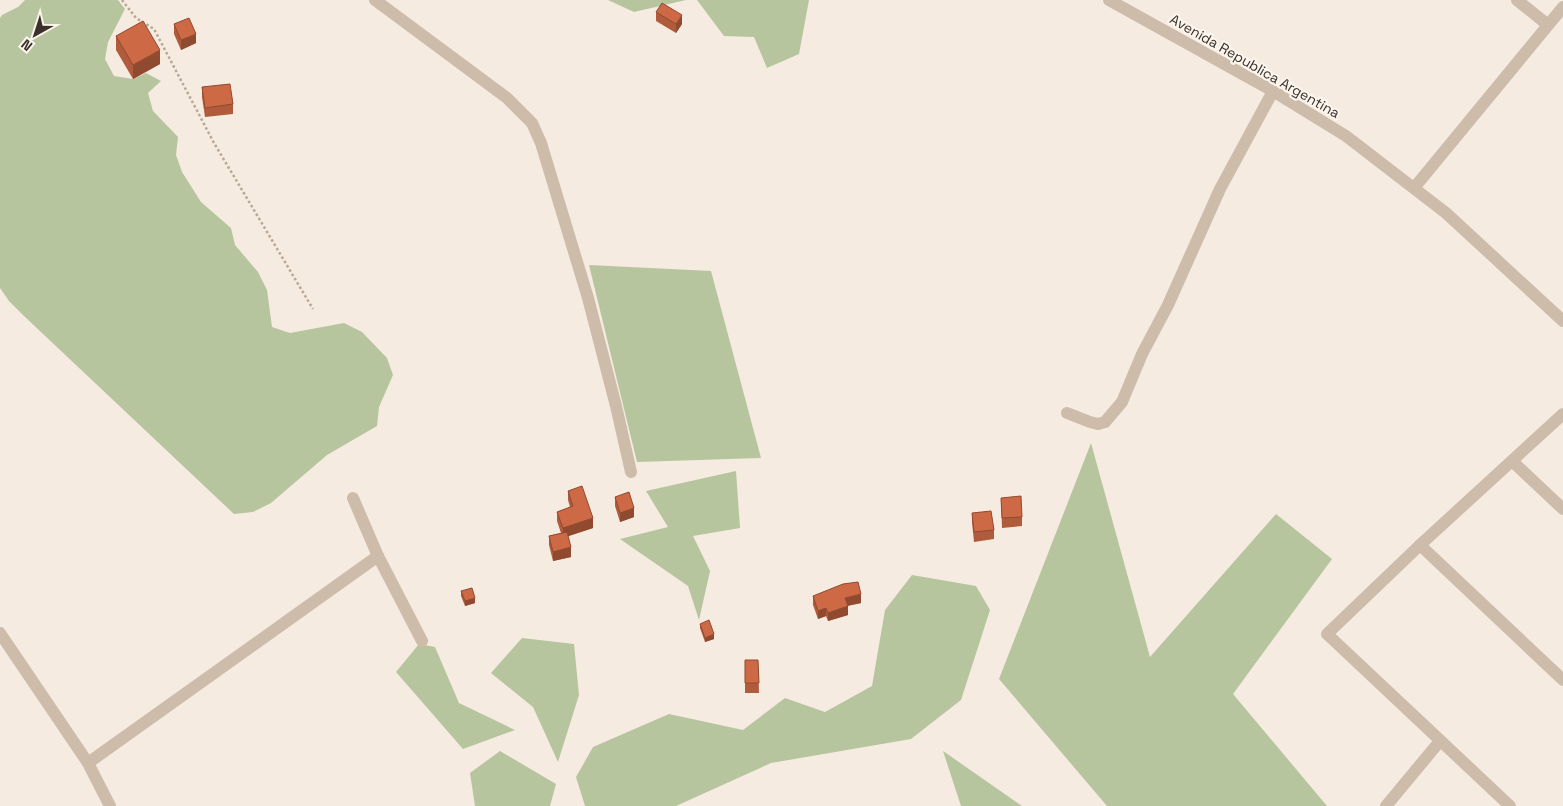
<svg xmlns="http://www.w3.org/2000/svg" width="1563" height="806" viewBox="0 0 1563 806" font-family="'Space Grotesk',sans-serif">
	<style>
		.green { fill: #b7c59e }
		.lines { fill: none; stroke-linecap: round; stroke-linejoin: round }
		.path { stroke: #baa694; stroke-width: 2.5; stroke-dasharray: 2.5 2.5; stroke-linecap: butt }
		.minor { stroke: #cebcaa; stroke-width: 12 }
		.tertiary { stroke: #cebcaa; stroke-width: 12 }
		.wall { fill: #b05b3b }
		.shaded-wall { fill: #904a30 }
		.building { fill: #cd6a45; stroke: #904a30 }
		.labels { text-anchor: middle; stroke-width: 4.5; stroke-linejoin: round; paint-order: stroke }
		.street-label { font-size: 14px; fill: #3b302a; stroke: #fbf5ed }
	</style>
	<rect width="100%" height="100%" fill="#f5ebe0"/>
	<!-- green -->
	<g class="green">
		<path d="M25 0H118L125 9 108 42 105 59 114 76 133 79 146 73 161 81 148 93 153 111 178 137 176 155 182 172 201 202 231 228 235 245 258 272 267 290 272 327 290 333 344 323 362 332 387 358 393 375 379 407 377 426 327 455 271 503 253 512 234 514 24 316 9 301 0 288V18L2 15 18 7Z"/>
		<path d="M608 0H686L634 12Z"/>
		<path d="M697 0H809L799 54 767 68 754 37 724 36Z"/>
		<path d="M589 265 711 271 761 458 637 462Z"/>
		<path d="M1091 443 1150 657 1276 514 1332 559 1233 694 1327 806H1107L999 679Z"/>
		<path d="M736 471 740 528 693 536 710 571 699 620 688 586 620 539 668 527 646 491Z"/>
		<path d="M912 575 976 586 990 610 961 700 911 739 771 763 676 806H585L576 777 593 747 669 714 743 730 785 698 825 712 872 686 885 610Z"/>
		<path d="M522 638 574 644 579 695 558 762 533 707 491 673Z"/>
		<path d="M419 644 435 647 459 703 515 730 463 749 396 672Z"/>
		<path d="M500 751 556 784 550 806H475L470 773Z"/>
		<path d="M943 751 1022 806H961Z"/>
	</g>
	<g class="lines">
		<!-- path -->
		<path class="path" d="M122 0 136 18 154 29 214 143 313 309"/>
		<!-- minor -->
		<g class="minor">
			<path d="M375 0 507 98 532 123 541 143 588 298 616 406 631 472"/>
			<path d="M1517 0 1548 25"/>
			<path d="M1414 188 1563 7"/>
			<path d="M1067 413 1090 422 1098 424 1105 422 1122 402 1142 354 1168 305 1220 189 1273 91"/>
			<path d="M1512 461 1563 509"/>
			<path d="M353 498 378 556 422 641"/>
			<path d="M1420 545 1563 680"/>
			<path d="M0 633 88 763 110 806"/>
			<path d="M88 763 378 556"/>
			<path d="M1386 806 1440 741"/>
			<path d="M1510 806 1327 634 1420 545 1563 414"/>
		</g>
		<!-- tertiary -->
		<path class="tertiary" d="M1109 0 1273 91 1346 136 1446 213 1563 321"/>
	</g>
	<!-- wall -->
	<g class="wall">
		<path d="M656 12 682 24 676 33 656 21Z"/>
		<path d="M174 24 196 43 181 50 174 34Z"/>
		<path d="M116 36 160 64 133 79 116 50Z"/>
		<path d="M202 87 233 104V114L205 117 202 97Z"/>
		<path d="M568 491 593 528 568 536 571 557 553 561 549 545V536L561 533 557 521V512L570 507 568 500Z"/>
		<path d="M615 497 634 517 620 522 615 506Z"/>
		<path d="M1001 498 1022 517V526L1002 528Z"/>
		<path d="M972 513 994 530V539L974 542 972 522Z"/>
		<path d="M461 591 475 603 465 606 461 596Z"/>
		<path d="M813 596 861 603 848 606V615L828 621 826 616 818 619 813 605Z"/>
		<path d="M700 624 714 639 705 642 700 628Z"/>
		<path d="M745 660H758L759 693H745Z"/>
	</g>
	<!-- shaded-wall -->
	<g class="shaded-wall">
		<path d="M682 15V24L676 33V24Z"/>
		<path d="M196 34V43L181 50V40Z"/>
		<path d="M160 50V64L133 79V65Z"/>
		<path d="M634 508V517L620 522V513Z"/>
		<path d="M593 518V528L563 538V528Z"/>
		<path d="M571 547V557L553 561V552Z"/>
		<path d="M861 594V603L845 606V598Z"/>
		<path d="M475 598V603L465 606V601Z"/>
		<path d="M848 606V615L828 621V613Z"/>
		<path d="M826 608V616L818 619V611Z"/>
		<path d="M714 634V639L705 642V638Z"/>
	</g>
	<!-- building -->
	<g class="building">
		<path d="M662 3 682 15 676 24 656 12Z"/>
		<path d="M189 18 196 34 181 40 174 24Z"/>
		<path d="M143 21 160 50 133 65 116 36Z"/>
		<path d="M230 84 233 104 205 108 202 87Z"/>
		<path d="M582 486 593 518 563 528 557 512 573 506 568 491Z"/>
		<path d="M629 492 634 508 620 513 615 497Z"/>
		<path d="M1021 496 1022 517 1002 518 1001 498Z"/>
		<path d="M991 511 994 530 974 532 972 513Z"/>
		<path d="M567 532 571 547 553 552 549 536Z"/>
		<path d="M858 582 861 594 845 598 848 606 828 613 826 608 818 611 813 596 843 584Z"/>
		<path d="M472 588 475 598 465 601 461 591Z"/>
		<path d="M709 620 714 634 705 638 700 624Z"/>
		<path d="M745 660H758L759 683H745Z"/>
	</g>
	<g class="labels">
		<!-- street labels -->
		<g class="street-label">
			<text transform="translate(1255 66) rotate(30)" y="5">Avenida Republica Argentina</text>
		</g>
	</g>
	<!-- north arrow -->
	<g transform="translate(35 35) rotate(219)" stroke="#fbf5ed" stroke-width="4" paint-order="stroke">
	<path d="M0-4L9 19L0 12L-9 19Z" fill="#3b302a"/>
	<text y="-8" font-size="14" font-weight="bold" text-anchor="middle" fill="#3b302a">N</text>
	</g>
</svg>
